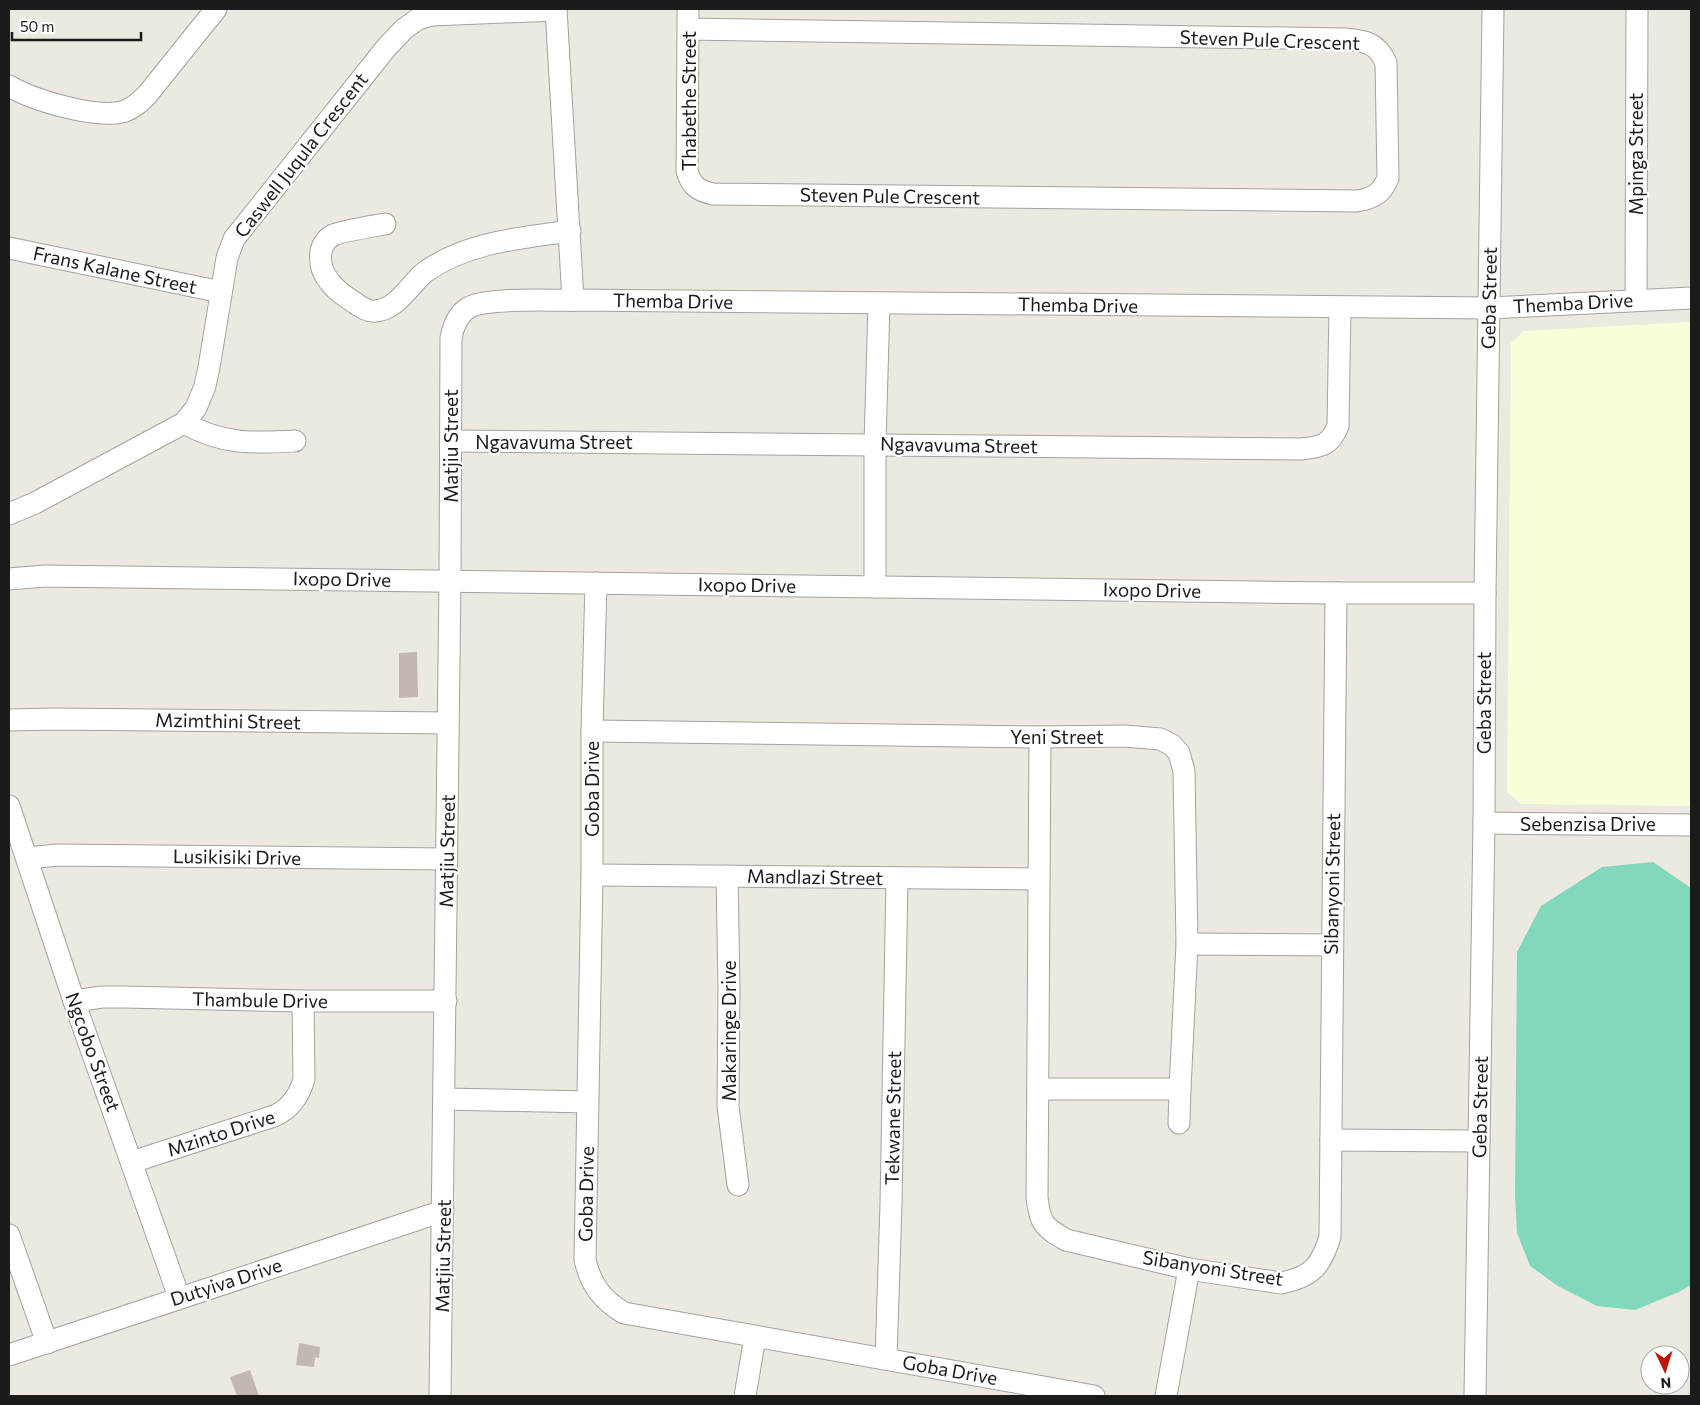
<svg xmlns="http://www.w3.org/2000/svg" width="1700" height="1405" viewBox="0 0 1700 1405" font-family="Commissioner,sans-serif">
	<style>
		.education { fill: #fbfdd9 }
		.pitch { fill: #82d8bc }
		.building { fill: #c0b8b1 }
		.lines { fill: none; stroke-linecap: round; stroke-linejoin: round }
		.minor-casing { stroke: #a2a2a2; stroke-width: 23 }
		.minor { stroke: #fff; stroke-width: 21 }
		.labels { text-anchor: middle; stroke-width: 4.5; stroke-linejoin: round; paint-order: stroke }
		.street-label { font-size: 19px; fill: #1b1b1b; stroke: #fff }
	</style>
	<rect width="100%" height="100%" fill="#ece9e1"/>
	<!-- education -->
	<path class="education" d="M1691 322V806L1521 804 1507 792 1511 343 1524 331Z"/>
	<!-- pitch -->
	<path class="pitch" d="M1653 862 1691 888V1285L1679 1292 1635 1310 1597 1306 1558 1286 1530 1266 1517 1233 1515 1196 1517 952 1541 906 1602 867Z"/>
	<!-- building -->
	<g class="building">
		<path d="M417 652 418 697 399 698V653Z"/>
		<path d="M299 1343 320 1347 319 1358 315 1357 314 1367 296 1365Z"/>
		<path d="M250 1370 259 1396H237L230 1377Z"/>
	</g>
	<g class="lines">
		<defs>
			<g id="minor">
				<path d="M556 9 573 300"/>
				<path d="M688 29 1344 39C1365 41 1377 42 1386 63L1388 178C1382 193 1374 198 1357 201L713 194C699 191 691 186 687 171L688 29V9"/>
				<path d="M9 86C33 100 98 120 125 111 134 108 141 101 147 95L216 9"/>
				<path d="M385 224C374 226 342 231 333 235 316 245 318 267 329 281 335 290 346 297 355 303 361 307 368 312 375 311 397 310 410 284 425 272 467 242 521 238 570 231"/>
				<path d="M9 248 221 292"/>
				<path d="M1636 300 1637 9"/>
				<path d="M184 423C223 445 253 443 295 441"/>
				<path d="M452 441 1301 449C1320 447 1330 446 1338 426L1340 307"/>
				<path d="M9 514 35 503 184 423 196 408 205 386 209 367 227 258 234 239 386 48 404 29 418 19 432 15 556 10"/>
				<path d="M9 579 45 576 1336 593H1485"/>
				<path d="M596 583 592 731V875L585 1260C591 1285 602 1300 624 1313L1094 1396"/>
				<path d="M875 587V444L879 303"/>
				<path d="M9 720 53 719 448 723"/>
				<path d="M592 731 1040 737 1125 736 1160 739 1172 745 1179 753 1184 771 1187 944 1180 1089H1038"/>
				<path d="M1040 737 1037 1198C1040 1224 1044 1227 1066 1240L1189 1269 1281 1283C1312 1277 1321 1266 1330 1237L1336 593"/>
				<path d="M9 806 74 1001 179 1297"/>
				<path d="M1484 823 1691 825"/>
				<path d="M27 858 58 855 446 859"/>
				<path d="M592 875 1038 879"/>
				<path d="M727 876 729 988 728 1106 738 1185"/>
				<path d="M1187 944 1332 945"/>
				<path d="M74 1001 102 997H125L303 1001H446"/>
				<path d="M444 1099 588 1102"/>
				<path d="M1179 1123 1180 1089"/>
				<path d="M1331 1140 1479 1141"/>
				<path d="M132 1162 274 1116C290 1109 299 1097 304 1079L303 1001"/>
				<path d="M9 1235 47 1343"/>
				<path d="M9 1355 443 1211"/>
				<path d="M886 1359 891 1204 897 878"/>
				<path d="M440 1396 450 580 451 338C453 327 457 315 468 308 485 297 549 301 573 300L1489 308 1691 298"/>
				<path d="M745 1396 755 1337"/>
				<path d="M1166 1396 1189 1269"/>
				<path d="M1475 1396 1484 823 1485 593 1493 9"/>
			</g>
		</defs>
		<!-- minor casing -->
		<use href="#minor" class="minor-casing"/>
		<!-- minor -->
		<use href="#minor" class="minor"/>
	</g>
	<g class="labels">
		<!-- street labels -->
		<g class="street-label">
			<text transform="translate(1270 40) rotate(2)" y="7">Steven Pule Crescent</text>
			<text transform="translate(689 101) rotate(-90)" y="7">Thabethe Street</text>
			<text transform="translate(1636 154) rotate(-90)" y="7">Mpinga Street</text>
			<text transform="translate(301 155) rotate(-52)" y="7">Caswell Juqula Crescent</text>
			<text transform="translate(890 196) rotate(1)" y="7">Steven Pule Crescent</text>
			<text transform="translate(115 270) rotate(12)" y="7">Frans Kalane Street</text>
			<text transform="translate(1489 298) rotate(-89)" y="7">Geba Street</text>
			<text transform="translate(673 301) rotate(1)" y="7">Themba Drive</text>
			<text transform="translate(1573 303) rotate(-3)" y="7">Themba Drive</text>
			<text transform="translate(1078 305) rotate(1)" y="7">Themba Drive</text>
			<text x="554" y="449">Ngavavuma Street</text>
			<text transform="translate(959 445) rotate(1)" y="7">Ngavavuma Street</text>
			<text transform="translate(451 446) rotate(-90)" y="7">Matjiu Street</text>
			<text transform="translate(342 579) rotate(1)" y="7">Ixopo Drive</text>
			<text transform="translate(747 585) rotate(1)" y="7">Ixopo Drive</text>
			<text transform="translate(1152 590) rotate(1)" y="7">Ixopo Drive</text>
			<text transform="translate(1484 703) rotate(-90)" y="7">Geba Street</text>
			<text transform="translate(228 721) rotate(1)" y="7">Mzimthini Street</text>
			<text x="1057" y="744">Yeni Street</text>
			<text transform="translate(592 789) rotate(-90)" y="7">Goba Drive</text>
			<text x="1588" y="831">Sebenzisa Drive</text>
			<text transform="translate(447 851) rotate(-89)" y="7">Matjiu Street</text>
			<text transform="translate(237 857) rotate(1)" y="7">Lusikisiki Drive</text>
			<text transform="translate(815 877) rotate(1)" y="7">Mandlazi Street</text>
			<text transform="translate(1332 884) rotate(-89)" y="7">Sibanyoni Street</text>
			<text transform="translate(260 1000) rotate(1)" y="7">Thambule Drive</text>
			<text transform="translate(729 1031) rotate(-90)" y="7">Makaringe Drive</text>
			<text transform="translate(93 1052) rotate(70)" y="7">Ngcobo Street</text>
			<text transform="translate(1480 1107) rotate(-89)" y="7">Geba Street</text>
			<text transform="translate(893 1118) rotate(-89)" y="7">Tekwane Street</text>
			<text transform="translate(221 1133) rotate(-18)" y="7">Mzinto Drive</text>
			<text transform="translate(586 1194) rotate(-89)" y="7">Goba Drive</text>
			<text transform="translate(443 1256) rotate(-89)" y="7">Matjiu Street</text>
			<text transform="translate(1213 1268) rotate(9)" y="7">Sibanyoni Street</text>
			<text transform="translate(226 1282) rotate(-18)" y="7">Dutyiva Drive</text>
			<text transform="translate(950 1370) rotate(10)" y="7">Goba Drive</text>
		</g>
	</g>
	<!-- border -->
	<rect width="1700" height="1405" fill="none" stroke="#1b1b1b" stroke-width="20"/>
	<!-- north arrow -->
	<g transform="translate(1665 1370) rotate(176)"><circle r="24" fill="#ffffff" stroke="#a4a4a4"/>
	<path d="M0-4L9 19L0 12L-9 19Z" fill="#bc160a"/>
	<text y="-8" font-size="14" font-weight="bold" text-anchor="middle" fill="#1b1b1b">N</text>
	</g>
	<!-- scale -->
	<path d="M12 32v8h129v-8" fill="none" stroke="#1b1b1b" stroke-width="2.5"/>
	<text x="20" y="32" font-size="15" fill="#1b1b1b" stroke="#ffffff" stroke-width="4" paint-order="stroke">50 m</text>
</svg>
